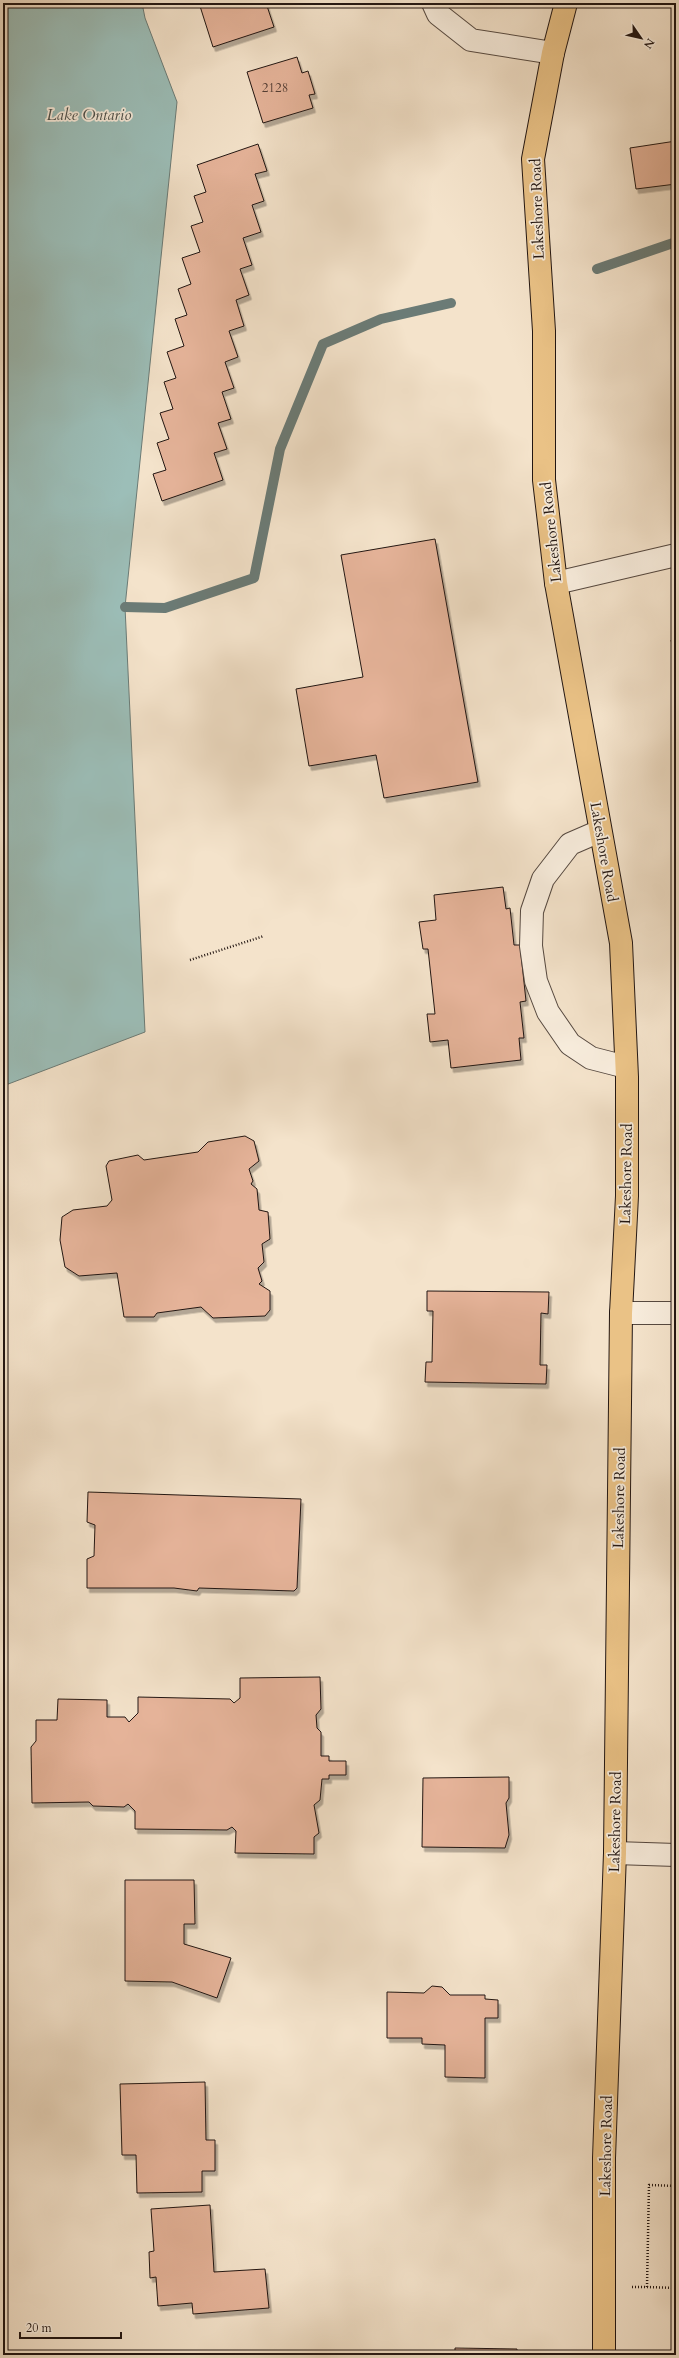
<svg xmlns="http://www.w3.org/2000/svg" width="679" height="2358" viewBox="0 0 679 2358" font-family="Cardo,serif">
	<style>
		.water { fill: #9cbeb8; stroke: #6b7b76 }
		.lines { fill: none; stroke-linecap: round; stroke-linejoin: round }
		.stream { stroke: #6b7b76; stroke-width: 10 }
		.building { fill: #e5b399; stroke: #221612; filter: url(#shadow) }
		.minor-casing { stroke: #564940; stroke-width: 24 }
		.major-casing { stroke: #221612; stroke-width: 24 }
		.path { stroke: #221612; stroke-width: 2.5; stroke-dasharray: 1 2; stroke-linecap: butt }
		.minor { stroke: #f8eddd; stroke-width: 22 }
		.major { stroke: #eac286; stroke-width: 22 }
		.labels { text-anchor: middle; stroke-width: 3.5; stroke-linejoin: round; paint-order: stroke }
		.number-label { font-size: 13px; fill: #533d34 }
		.street-label { font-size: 15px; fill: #221612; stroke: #f8eddd }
		.water-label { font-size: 16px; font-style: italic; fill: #4d514c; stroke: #f8eddd }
	</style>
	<defs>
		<filter id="shadow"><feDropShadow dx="2.5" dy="4.5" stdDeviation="0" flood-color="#0004"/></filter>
	</defs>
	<rect width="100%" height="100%" fill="#f4e3cb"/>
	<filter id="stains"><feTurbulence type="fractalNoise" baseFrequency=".005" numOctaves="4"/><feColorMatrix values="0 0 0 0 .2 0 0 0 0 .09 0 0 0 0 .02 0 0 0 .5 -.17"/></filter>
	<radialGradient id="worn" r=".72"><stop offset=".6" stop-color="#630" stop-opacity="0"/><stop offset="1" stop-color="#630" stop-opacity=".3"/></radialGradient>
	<!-- water -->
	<path class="water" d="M3 3H142L145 18 177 102 125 607 145 1032 3 1086Z"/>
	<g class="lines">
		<!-- stream -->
		<g class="stream">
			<path d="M597 269 676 242"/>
			<path d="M125 607 165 608 254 578 280 449 323 344 381 319 451 303"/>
		</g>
	</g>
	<!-- building -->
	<g class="building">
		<path d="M199 3H266L274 27 213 47Z"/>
		<path d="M297 57 302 73 308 71 315 94 309 95 313 108 263 123 247 72Z"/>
		<path d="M676 141V184L636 189 630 148Z"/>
		<path d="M258 144 267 171 255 174 264 201 252 205 261 232 243 238 252 265 240 269 249 295 236 300 244 326 229 331 238 357 225 362 234 388 222 392 231 419 218 423 227 449 214 453 223 480 162 501 153 474 166 470 157 443 169 439 160 413 173 409 164 382 176 378 167 352 184 346 175 319 187 315 178 289 191 284 182 258 200 252 191 226 203 222 194 196 206 192 197 165Z"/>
		<path d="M435 539 478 782 384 798 376 755 309 766 296 689 363 677 341 555Z"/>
		<path d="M676 639V661H675L671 640Z"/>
		<path d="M503 887 506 909 510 908 514 945H520L526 1001 520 1002 524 1038H519L521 1060 451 1068 448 1040 430 1042 427 1014H435L428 949H423L419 922 436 920 434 895Z"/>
		<path d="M245 1136 254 1141 259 1161 249 1169 253 1181 251 1184 257 1189 259 1210 268 1212 270 1239 262 1244 264 1262 258 1268 262 1281 259 1284 270 1291V1310L265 1316 213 1318 201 1307 157 1313 154 1317H124L117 1273 79 1276 65 1267 60 1240 62 1217 73 1210 107 1206 112 1200 106 1166 109 1161 138 1155 144 1160 198 1152 208 1142Z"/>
		<path d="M427 1291 549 1292 548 1314 541 1313 540 1365H547L546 1384 425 1382 426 1362H432L433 1311H427Z"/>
		<path d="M88 1492 301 1499 297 1588 294 1591 199 1588 197 1591 174 1588H87V1559L94 1556 95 1525 87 1522Z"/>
		<path d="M320 1677 321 1709 316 1715 317 1728 321 1732V1756H329V1761H346V1775H329V1779H322L320 1800 314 1805 319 1833 314 1837V1854L235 1853 236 1831 232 1827 227 1830 135 1829V1811L128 1804 124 1807 93 1806 89 1802 32 1803 31 1747 36 1741V1720H57L58 1699 107 1700V1717H125L129 1722 138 1713V1697L230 1699 234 1703 240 1698V1678Z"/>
		<path d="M509 1777V1798L506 1803 509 1835 505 1848 422 1847 423 1778Z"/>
		<path d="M125 1880H194L195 1924H184V1944L231 1958 217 1998 172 1982 125 1981Z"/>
		<path d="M432 1986 442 1987 450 1995H485V1999L498 2000V2018H485V2078L445 2077V2045L422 2044V2038H387V1992L424 1993Z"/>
		<path d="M205 2082 206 2140H215V2171H202V2192L137 2193 136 2155H122L120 2084Z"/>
		<path d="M210 2205 214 2272 265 2269 269 2308 193 2314 192 2303 158 2306 156 2277 150 2278 149 2252 154 2251 151 2209Z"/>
		<path d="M455 2348 517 2349V2355H455Z"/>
	</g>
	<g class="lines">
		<defs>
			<g id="minor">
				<path d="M433 3 438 14 471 40 553 53"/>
				<path d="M556 583 676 555"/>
				<path d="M600 831 570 844 543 879 532 911 531 946 536 981 548 1012 570 1044 591 1058 626 1067"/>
				<path d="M621 1313H676"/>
				<path d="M615 1853 676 1855"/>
			</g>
			<path id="major" d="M566 3 553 53 533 159 544 331V480L556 583 621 943 627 1077V1196L621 1313 615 1853 604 2158V2355"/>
		</defs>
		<!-- minor casing -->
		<use href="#minor" class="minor-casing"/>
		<!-- major casing -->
		<use href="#major" class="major-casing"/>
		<!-- path -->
		<g class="path">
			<path d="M190 960 264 936"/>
			<path d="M632 2287H647L649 2185 676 2186"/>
			<path d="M647 2287 676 2288"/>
		</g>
		<!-- minor -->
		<use href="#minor" class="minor"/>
		<!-- major -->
		<use href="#major" class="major"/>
	</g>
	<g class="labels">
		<!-- number labels -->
		<g class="number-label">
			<text x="275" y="92">2128</text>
		</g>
		<!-- street labels -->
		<g class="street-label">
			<text transform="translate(537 209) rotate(-92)" y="5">Lakeshore Road</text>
			<text transform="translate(551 532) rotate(-96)" y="5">Lakeshore Road</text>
			<text transform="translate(604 852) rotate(80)" y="5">Lakeshore Road</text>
			<text transform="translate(626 1174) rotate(-89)" y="5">Lakeshore Road</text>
			<text transform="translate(619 1498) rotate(-89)" y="5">Lakeshore Road</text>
			<text transform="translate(615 1822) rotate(-89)" y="5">Lakeshore Road</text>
			<text transform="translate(606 2146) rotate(-89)" y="5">Lakeshore Road</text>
		</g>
		<!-- water labels -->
		<g class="water-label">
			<text x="89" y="120">Lake Ontario</text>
		</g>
	</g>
	<!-- margin -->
	<rect width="679" height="2358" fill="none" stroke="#f4e3cb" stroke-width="16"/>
	<rect x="4" y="4" width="671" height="2350" fill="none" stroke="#221612" stroke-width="2"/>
	<rect x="8" y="8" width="663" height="2342" fill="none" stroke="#221612"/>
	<!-- north arrow -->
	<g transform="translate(641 38) rotate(124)" stroke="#f8eddd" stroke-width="3" paint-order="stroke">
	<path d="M0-3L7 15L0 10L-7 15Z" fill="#221612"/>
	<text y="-6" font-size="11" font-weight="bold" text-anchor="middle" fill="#221612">N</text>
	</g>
	<!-- scale -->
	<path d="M20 2332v6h101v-6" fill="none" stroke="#221612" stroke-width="2"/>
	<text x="26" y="2332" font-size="12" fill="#221612" stroke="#f8eddd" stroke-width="3" paint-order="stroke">20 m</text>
	<rect width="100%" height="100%" filter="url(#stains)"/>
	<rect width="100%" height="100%" fill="url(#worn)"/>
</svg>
